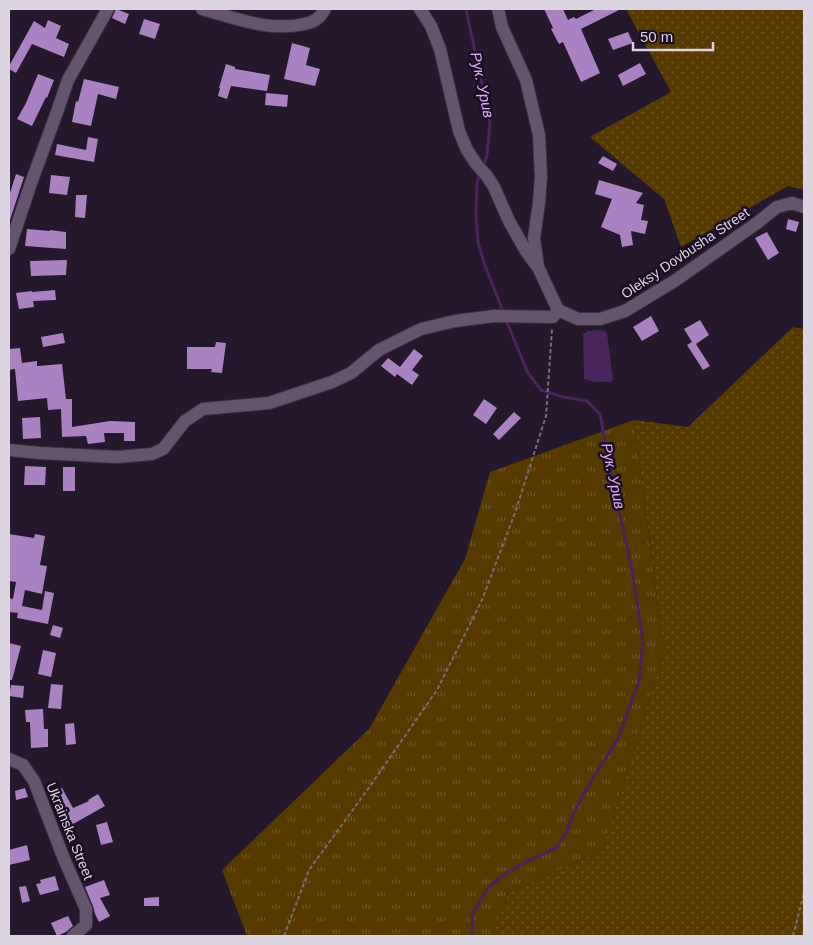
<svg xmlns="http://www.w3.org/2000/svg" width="813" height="945" viewBox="0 0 813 945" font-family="Arial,sans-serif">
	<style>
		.grass { fill: url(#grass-tufts) }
		.garden { fill: url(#garden-dots) }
		.water { fill: #49235b }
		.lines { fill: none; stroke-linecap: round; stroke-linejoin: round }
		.stream { stroke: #49235b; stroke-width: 3 }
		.building { fill: #ab82c1 }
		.minor-casing { stroke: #3c3141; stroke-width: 14 }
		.path { stroke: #776c7e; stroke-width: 2; stroke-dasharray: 4 2.5; stroke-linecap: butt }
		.minor { stroke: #64546d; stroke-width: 12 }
		.labels { text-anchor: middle; stroke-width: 5; stroke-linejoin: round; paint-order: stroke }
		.street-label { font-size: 14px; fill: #ddd4e2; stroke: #1b0e22 }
		.water-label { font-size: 15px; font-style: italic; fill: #e1a9ff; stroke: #1b0e22 }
	</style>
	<defs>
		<pattern id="grass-tufts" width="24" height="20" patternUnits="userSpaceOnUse" patternTransform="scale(1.25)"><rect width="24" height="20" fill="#563a00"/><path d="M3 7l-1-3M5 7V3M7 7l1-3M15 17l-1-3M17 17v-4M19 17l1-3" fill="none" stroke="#6e5625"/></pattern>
		<pattern id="garden-dots" width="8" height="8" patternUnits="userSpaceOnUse" patternTransform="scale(1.25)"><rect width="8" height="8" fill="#563a00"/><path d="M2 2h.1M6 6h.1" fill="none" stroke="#6e5625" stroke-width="1.8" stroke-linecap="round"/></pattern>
	</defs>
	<rect width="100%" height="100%" fill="#25172c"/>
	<!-- grass -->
	<path class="grass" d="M634 420 664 652 603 850 508 893 492 936H247L222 870 369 729 465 559 490 472Z"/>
	<!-- garden -->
	<g class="garden">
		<path d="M626 9H804V190L788 186 681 247 664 199 590 137 671 92Z"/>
		<path d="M793 327 804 329V936H492L508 893 603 850 664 652 634 420 688 427Z"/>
	</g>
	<!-- water -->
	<path class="water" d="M599 330 605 331 607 333 613 379 611 382H595L584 379 583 334 588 331Z"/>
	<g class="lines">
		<!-- stream -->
		<g class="stream">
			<path d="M466 9 490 122 487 155 483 167"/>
			<path d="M480 173 477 183 476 215 478 242 484 263 504 314"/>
			<path d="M471 936 473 931 472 914 489 887 502 876 524 863 556 848 566 833 573 814 591 781 618 739 639 681 643 641 633 575 615 492 600 414 587 401 563 397 541 390 528 373 506 320"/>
		</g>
	</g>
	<!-- building -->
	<g class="building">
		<path d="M116 9 129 14 125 24 112 18Z"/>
		<path d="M544 9H563L568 20 574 17 576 19 596 9H621L581 29 600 73 581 82 563 42 559 44 551 29 553 28Z"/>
		<path d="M144 19 160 24 155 39 139 34Z"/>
		<path d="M48 20 61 26 56 38 69 44 64 57 32 44 16 73 9 69V66L34 21 45 28Z"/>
		<path d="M628 32 633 43 613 50 608 39Z"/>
		<path d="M292 43 310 48 306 65 320 69 315 86 284 79Z"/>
		<path d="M640 63 646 74 623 86 618 75Z"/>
		<path d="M226 64 235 67V69L270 75 267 91 231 86 227 99 218 96 220 88H219Z"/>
		<path d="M38 74 54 80 47 98 46 97 32 126 17 119 26 103Z"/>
		<path d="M84 79 119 87 116 99 98 94 91 126 72 122 76 101 78 102Z"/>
		<path d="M266 93 288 95 287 107 265 105Z"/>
		<path d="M88 137 98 139 94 162 55 155 57 144 86 150Z"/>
		<path d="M603 156 617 164 613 171 598 163Z"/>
		<path d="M16 174 24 177 10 220H9V196Z"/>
		<path d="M51 175 70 177 67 195 49 193Z"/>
		<path d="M599 180 643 193 636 203 644 205 641 220 648 221 645 234 631 231 633 245 622 247 620 235 601 227 612 199 595 194Z"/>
		<path d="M76 195H87L85 218 75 217Z"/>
		<path d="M788 219 799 222 796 232 786 229Z"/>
		<path d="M27 229 50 231V230L66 232V249L25 246Z"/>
		<path d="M767 232 779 253 768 260 755 238Z"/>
		<path d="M67 260 66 275 31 276 30 261Z"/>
		<path d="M55 290 56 300 33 301 34 307 19 309 16 293 32 291V292Z"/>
		<path d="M651 316 659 331 642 341 633 327Z"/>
		<path d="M700 320 709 335 696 344 710 366 703 370 687 345 692 342 684 329Z"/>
		<path d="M63 333 65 343 43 347 41 337Z"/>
		<path d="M216 342 226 343 222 373 211 372 212 369H187V347H215Z"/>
		<path d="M20 348 22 363 37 361V366L62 364 66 399H72V427L110 421 135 422V441H124V433H104L105 442 88 444 86 436 62 437 61 409 48 410 47 398 18 401 15 369 9 370V349Z"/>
		<path d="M414 349 423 356 412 370 419 375 412 385 397 374 395 377 381 366 388 358 400 367Z"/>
		<path d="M484 399 497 408 486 424 473 415Z"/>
		<path d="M514 412 521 418 499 440 493 434Z"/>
		<path d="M40 417 41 438 23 439 22 418Z"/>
		<path d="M25 466 46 467 45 485H24Z"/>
		<rect x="63" y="467" width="12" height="24"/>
		<path d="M9 534 34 538 35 534 45 536 40 565 47 566 42 594 25 590 22 606 42 610 45 591 54 593 48 624 17 618 18 613 9 612V598L13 599 16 582 9 581Z"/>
		<path d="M53 625 63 628 60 638 50 635Z"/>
		<path d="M9 643 21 646 12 680H9Z"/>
		<path d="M43 650 56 653 51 677 38 674Z"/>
		<path d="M51 684 63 685 61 709 48 708Z"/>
		<path d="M11 685 24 686 23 698 9 696Z"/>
		<path d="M43 709 44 729H48V747L31 748 30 722H26L25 710Z"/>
		<path d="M74 723 76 744 66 745 65 724Z"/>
		<path d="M25 788 28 797 16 800 15 791Z"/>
		<path d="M62 788 73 808 89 801 88 800 98 794 105 806 66 828 60 814 65 812 54 792Z"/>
		<path d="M107 822 113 842 101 845 96 825Z"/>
		<path d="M27 845 30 860 9 865V850Z"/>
		<path d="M55 876 59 890 40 895 36 884 41 883 40 880Z"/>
		<path d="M104 880 110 895 100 898 110 916 99 922 95 914 93 906 85 887Z"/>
		<path d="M26 886 30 901 22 903 19 887Z"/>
		<path d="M159 897V906H144V898Z"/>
		<path d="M68 916 73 926 66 932 57 936 51 923Z"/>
	</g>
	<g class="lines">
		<defs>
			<g id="minor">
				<path d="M202 9C235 18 269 32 304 24 309 23 314 22 318 18 321 16 323 12 325 9"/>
				<path d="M420 9 431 26 440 49 459 131 467 150 477 165 487 176 494 187 509 221 526 251 536 265"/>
				<path d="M498 9 502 27 526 80 539 135 541 177 539 203 534 238 538 267 558 310"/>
				<path d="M9 249 31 183 57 112 68 80 108 9"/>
				<path d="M9 450 40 453 117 457 152 454 163 449 185 421 203 409 269 403 332 382 351 373 379 350 421 329 455 321 494 316 553 317 558 310 578 319H600L625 311 676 280 757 223 777 207 792 203 804 207"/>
				<path d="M9 759 23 765 34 781 64 859 86 909V925L73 936"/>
			</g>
		</defs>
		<!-- minor casing -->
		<use href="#minor" class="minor-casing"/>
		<!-- path -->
		<g class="path">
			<path d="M284 936 309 870 368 789 437 690 482 600 516 510 546 416 552 329"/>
			<path d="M793 936 804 893"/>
		</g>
		<!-- minor -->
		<use href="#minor" class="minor"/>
	</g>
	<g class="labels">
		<!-- street labels -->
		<g class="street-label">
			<text transform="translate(685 253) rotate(-34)" y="5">Oleksy Dovbusha Street</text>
			<text transform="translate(70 831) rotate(68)" y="5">Ukrainska Street</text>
		</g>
		<!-- water labels -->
		<g class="water-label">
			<text transform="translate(482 85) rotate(78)" y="5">Рук. Урив</text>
			<text transform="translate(613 476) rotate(78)" y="5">Рук. Урив</text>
		</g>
	</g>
	<!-- border -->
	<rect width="813" height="945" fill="none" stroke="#ddd4e2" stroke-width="20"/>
	<!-- scale -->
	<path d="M633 42v8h80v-8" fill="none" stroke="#ddd4e2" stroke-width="2.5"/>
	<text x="640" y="42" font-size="15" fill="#ddd4e2" stroke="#1b0e22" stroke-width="4" paint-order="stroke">50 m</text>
</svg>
